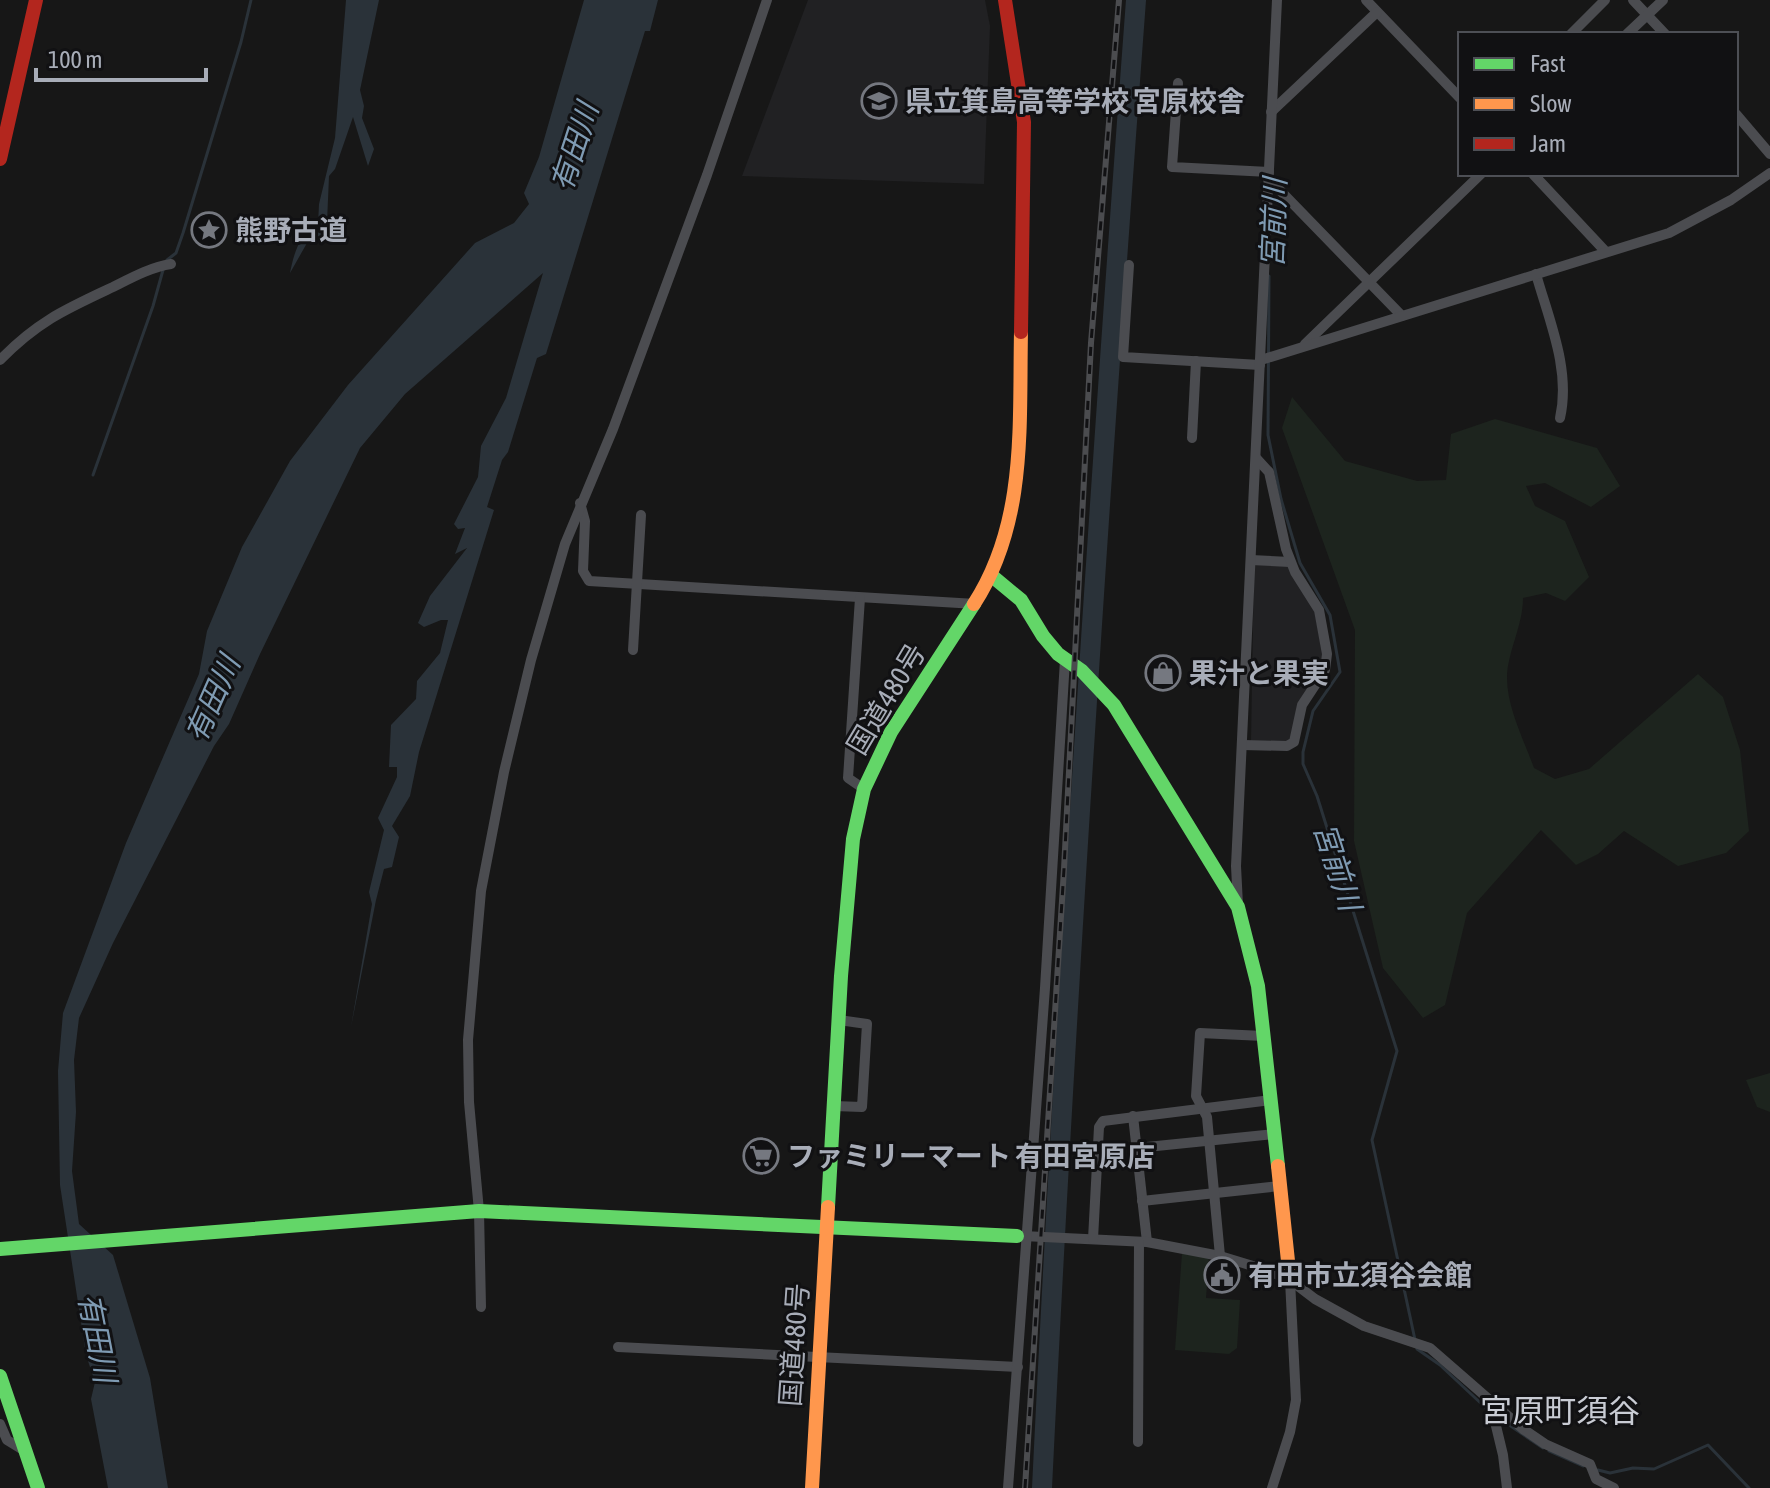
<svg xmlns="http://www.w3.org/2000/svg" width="1770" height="1488" viewBox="0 0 1770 1488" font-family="'Asap Condensed','Noto Sans JP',sans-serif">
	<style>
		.built { fill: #212123 }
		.green { fill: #1d241e }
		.water { fill: #2a3239 }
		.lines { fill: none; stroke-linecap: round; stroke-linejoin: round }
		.stream { stroke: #2a3239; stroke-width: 3 }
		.river { stroke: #2a3239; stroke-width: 20 }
		.street { stroke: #4b4c50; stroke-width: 10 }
		.fast { stroke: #63d668; stroke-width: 14 }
		.slow { stroke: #ff974d; stroke-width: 14 }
		.jam { stroke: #b3261e; stroke-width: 14 }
		.rail-casing { stroke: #4b4c4f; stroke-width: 6 }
		.rail { stroke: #111113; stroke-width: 3; stroke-dasharray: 9; stroke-linecap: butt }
		.labels { text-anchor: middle; stroke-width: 6; stroke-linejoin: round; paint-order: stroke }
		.poi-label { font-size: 28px; font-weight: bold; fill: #a8adb8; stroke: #111113; text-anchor: start }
		.street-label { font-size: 28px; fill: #a8adb8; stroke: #111113 }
		.water-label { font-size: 30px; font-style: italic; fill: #7f9bb3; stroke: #111113 }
		.quarter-label { font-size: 32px; fill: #c9ccd4; stroke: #111113 }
	</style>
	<rect width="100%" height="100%" fill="#171717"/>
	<!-- built -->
	<g class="built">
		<path d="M808 0H985L990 26 984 184 742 176Z"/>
		<path d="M1254 564 1288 566 1313 601 1324 665 1295 734 1287 744 1251 741Z"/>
	</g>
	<!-- green -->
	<g class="green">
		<path d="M1292 397 1345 461 1417 481 1446 480 1451 434 1495 419 1597 448 1620 486 1591 507 1545 483 1526 486 1535 506 1565 521 1589 577 1565 601 1546 593 1523 598C1523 626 1507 653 1507 678 1507 708 1524 740 1534 768L1555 779 1589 769 1698 674 1723 697 1740 750 1749 831 1726 853 1678 866 1624 831 1598 854 1576 865 1541 830 1467 913 1445 1005 1423 1018 1383 968 1354 841 1355 630 1282 428Z"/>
		<path d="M1770 1073V1112L1757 1107 1746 1080Z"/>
		<path d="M1182 1253 1209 1258 1206 1298 1240 1300 1237 1348 1229 1354 1175 1350Z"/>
	</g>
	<!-- water -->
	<g class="water">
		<path d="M346 0H379L360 90 364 106 362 118 374 149 368 166 353 117 335 169 329 176 327 223 320 237 307 243 290 273C294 253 299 234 318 225L319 204 335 138Z"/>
		<path d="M584 0H658L650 31H645L546 354 537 358 508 452 502 460 487 507 494 510 419 752 410 796 392 826 399 837 392 867 384 869 376 900 351 1027 372 904 369 892 384 830 378 818 397 777V767H389L391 725 416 699 417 681 440 653 448 620H441L424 627 418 623 430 596 467 548 455 554 465 528 458 529 454 524 478 477 481 446 506 398 543 273 405 394 360 448 260 654 229 724 214 746 113 943 79 1018 74 1060 76 1112 72 1171 79 1224 113 1255 150 1378 168 1488H108L91 1399 95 1382 86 1355 60 1185 58 1071 63 1013 126 843 199 674 207 631 242 547 290 461 348 385 475 243 514 223 529 204 524 193 539 157Z"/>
	</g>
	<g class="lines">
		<!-- stream -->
		<g class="stream">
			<path d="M167 260 176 253 183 233 241 42 251 0"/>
			<path d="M1269 276 1268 435 1281 499 1300 563 1330 615 1340 672 1313 711 1303 752V764L1317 796 1397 1051 1372 1140 1417 1349 1440 1365 1487 1409"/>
			<path d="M93 475 153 306 163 270"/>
			<path d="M1496 1416 1543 1448"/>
			<path d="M1549 1451 1583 1466"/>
			<path d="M1598 1470 1610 1473 1633 1468 1654 1469 1708 1445 1749 1488"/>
		</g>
		<!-- river -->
		<path class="river" d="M1042 1488C1066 992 1099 496 1136 0"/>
		<!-- street -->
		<g class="street">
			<path d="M1366 0 1460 98"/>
			<path d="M1633 0 1665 34"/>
			<path d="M1571 34 1605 0"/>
			<path d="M1627 34 1663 0"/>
			<path d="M1178 83 1172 167 1269 172"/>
			<path d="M1271 112 1377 12"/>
			<path d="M1736 114 1770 154"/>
			<path d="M1533 174 1606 252"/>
			<path d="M1268 178 1402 316"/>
			<path d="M1129 265 1123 357 1260 365"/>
			<path d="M1536 274C1549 320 1571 370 1560 418"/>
			<path d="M1305 344 1481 174"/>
			<path d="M0 360C38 321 66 309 113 287 131 278 151 267 171 264"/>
			<path d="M1261 360 1669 233 1731 200 1770 173"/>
			<path d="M1192 438 1196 361"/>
			<path d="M580 503 585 521 583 571 589 581 976 604"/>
			<path d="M1251 560 1290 562"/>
			<path d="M860 598 848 778 864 789"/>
			<path d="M633 650 641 515"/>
			<path d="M1243 745 1287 746 1294 742 1302 705 1325 670 1327 654 1319 610 1295 572 1286 549 1269 472 1256 458"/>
			<path d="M1238 905 1236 866 1277 0"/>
			<path d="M834 1106 862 1107 867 1024 839 1020"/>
			<path d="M1133 1116 1147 1242"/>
			<path d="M1137 1148 1274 1134"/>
			<path d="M1142 1201 1280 1186"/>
			<path d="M1023 1236 1147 1242 1220 1256 1266 1270 1290 1280 1315 1299 1364 1326 1430 1348 1523 1429 1545 1444 1590 1464 1596 1479 1614 1488"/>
			<path d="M1093 1239 1099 1127 1103 1121 1271 1100"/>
			<path d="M1220 1256 1207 1117 1196 1096 1200 1033 1263 1036"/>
			<path d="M481 1307 479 1211 469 1102 468 1040 481 891 504 772 531 660 565 544 613 429 707 175 767 0"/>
			<path d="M618 1347 1018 1367"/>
			<path d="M1490 1401 1503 1455 1507 1488"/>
			<path d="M0 1424 7 1440 25 1451"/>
			<path d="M1138 1442 1139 1242"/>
			<path d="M1008 1488 1045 988 1065 660"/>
			<path d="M1272 1488 1290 1432 1296 1400 1290 1280"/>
		</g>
		<!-- fast -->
		<g class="fast">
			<path d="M992 576 1021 600 1043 636 1058 654 1082 671 1114 705 1238 907 1258 986 1278 1166"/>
			<path d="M828 1207 841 976 853 839 864 789 891 732 974 604"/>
			<path d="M0 1249 479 1211 1017 1236"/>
			<path d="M0 1376 38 1488"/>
		</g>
		<!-- slow -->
		<g class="slow">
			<path d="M974 604C1027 522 1019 426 1021 332"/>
			<path d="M1278 1166 1290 1280"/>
			<path d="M812 1488 828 1207"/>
		</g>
		<!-- jam -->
		<g class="jam">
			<path d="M1005 0 1024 122 1021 332"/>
			<path d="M0 159 36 0"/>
		</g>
		<defs>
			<path id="rail" d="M1025 1488 1064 869 1091 343 1119 0"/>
		</defs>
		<!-- rail casing -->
		<use href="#rail" class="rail-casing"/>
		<!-- rail -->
		<use href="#rail" class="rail"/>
	</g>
	<!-- icons -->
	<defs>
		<symbol id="school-ring" viewBox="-11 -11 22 22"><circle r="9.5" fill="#111113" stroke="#757880" stroke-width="1.5"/><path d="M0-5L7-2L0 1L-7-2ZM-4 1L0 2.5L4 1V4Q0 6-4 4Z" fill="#757880"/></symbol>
		<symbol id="sight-ring" viewBox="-11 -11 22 22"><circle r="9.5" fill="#111113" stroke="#757880" stroke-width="1.5"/><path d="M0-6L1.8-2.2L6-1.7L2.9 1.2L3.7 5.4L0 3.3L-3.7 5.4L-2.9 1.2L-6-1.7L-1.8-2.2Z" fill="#757880"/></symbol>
		<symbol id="shop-ring" viewBox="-11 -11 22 22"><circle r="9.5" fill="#111113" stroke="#757880" stroke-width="1.5"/><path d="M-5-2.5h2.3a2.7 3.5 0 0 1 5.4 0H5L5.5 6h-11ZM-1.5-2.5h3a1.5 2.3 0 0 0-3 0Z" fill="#757880"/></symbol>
		<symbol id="supermarket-ring" viewBox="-11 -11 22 22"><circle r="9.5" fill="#111113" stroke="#757880" stroke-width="1.5"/><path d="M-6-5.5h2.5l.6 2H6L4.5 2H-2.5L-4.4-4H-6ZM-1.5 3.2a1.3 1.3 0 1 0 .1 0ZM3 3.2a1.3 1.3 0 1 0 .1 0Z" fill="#757880"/></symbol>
		<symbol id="civic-ring" viewBox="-11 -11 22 22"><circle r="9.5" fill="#111113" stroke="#757880" stroke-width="1.5"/><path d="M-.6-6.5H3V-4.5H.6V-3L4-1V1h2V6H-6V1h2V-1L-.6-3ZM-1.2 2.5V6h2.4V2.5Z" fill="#757880"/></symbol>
	</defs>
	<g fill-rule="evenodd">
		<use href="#school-ring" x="859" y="81" width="40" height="40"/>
		<use href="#sight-ring" x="189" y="210" width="40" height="40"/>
		<use href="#shop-ring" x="1143" y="653" width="40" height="40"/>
		<use href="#supermarket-ring" x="741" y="1136" width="40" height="40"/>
		<use href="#civic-ring" x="1202" y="1255" width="40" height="40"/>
	</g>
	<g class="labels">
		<!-- poi labels -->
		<g class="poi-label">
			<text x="905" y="111">県立箕島高等学校 宮原校舎</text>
			<text x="235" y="240">熊野古道</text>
			<text x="1189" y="683">果汁と果実</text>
			<text x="787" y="1166">ファミリーマート 有田宮原店</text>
			<text x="1248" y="1285">有田市立須谷会館</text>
		</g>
		<!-- street labels -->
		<g class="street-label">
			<text transform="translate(886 699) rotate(-59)" y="10">国道480号</text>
			<text transform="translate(794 1345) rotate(-86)" y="10">国道480号</text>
		</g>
		<!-- water labels -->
		<g class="water-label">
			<text transform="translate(575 147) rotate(-72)" y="10">有田川</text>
			<text transform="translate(1274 223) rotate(-88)" y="10">宮前川</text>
			<text transform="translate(213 699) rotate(-66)" y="10">有田川</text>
			<text transform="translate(1337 867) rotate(72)" y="10">宮前川</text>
			<text transform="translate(97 1338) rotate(79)" y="10">有田川</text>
		</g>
		<!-- quarter labels -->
		<g class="quarter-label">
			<text x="1560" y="1422">宮原町須谷</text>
		</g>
	</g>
	<!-- legend -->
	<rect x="1458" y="32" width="280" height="144" fill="#111113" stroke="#4d4f55" stroke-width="2"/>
	<rect x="1474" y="58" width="40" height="12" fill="#63d668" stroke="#4d4f55" stroke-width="2"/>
	<text x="1530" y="72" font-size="24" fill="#a8adb8">Fast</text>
	<rect x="1474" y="98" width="40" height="12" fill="#ff974d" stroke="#4d4f55" stroke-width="2"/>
	<text x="1530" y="112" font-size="24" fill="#a8adb8">Slow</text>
	<rect x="1474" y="138" width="40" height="12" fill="#b3261e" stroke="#4d4f55" stroke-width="2"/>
	<text x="1530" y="152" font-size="24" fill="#a8adb8">Jam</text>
	<!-- scale -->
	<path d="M36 68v12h170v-12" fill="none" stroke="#a8adb8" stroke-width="4"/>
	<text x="48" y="68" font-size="24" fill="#a8adb8" stroke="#111113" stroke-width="6" paint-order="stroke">100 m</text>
</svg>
